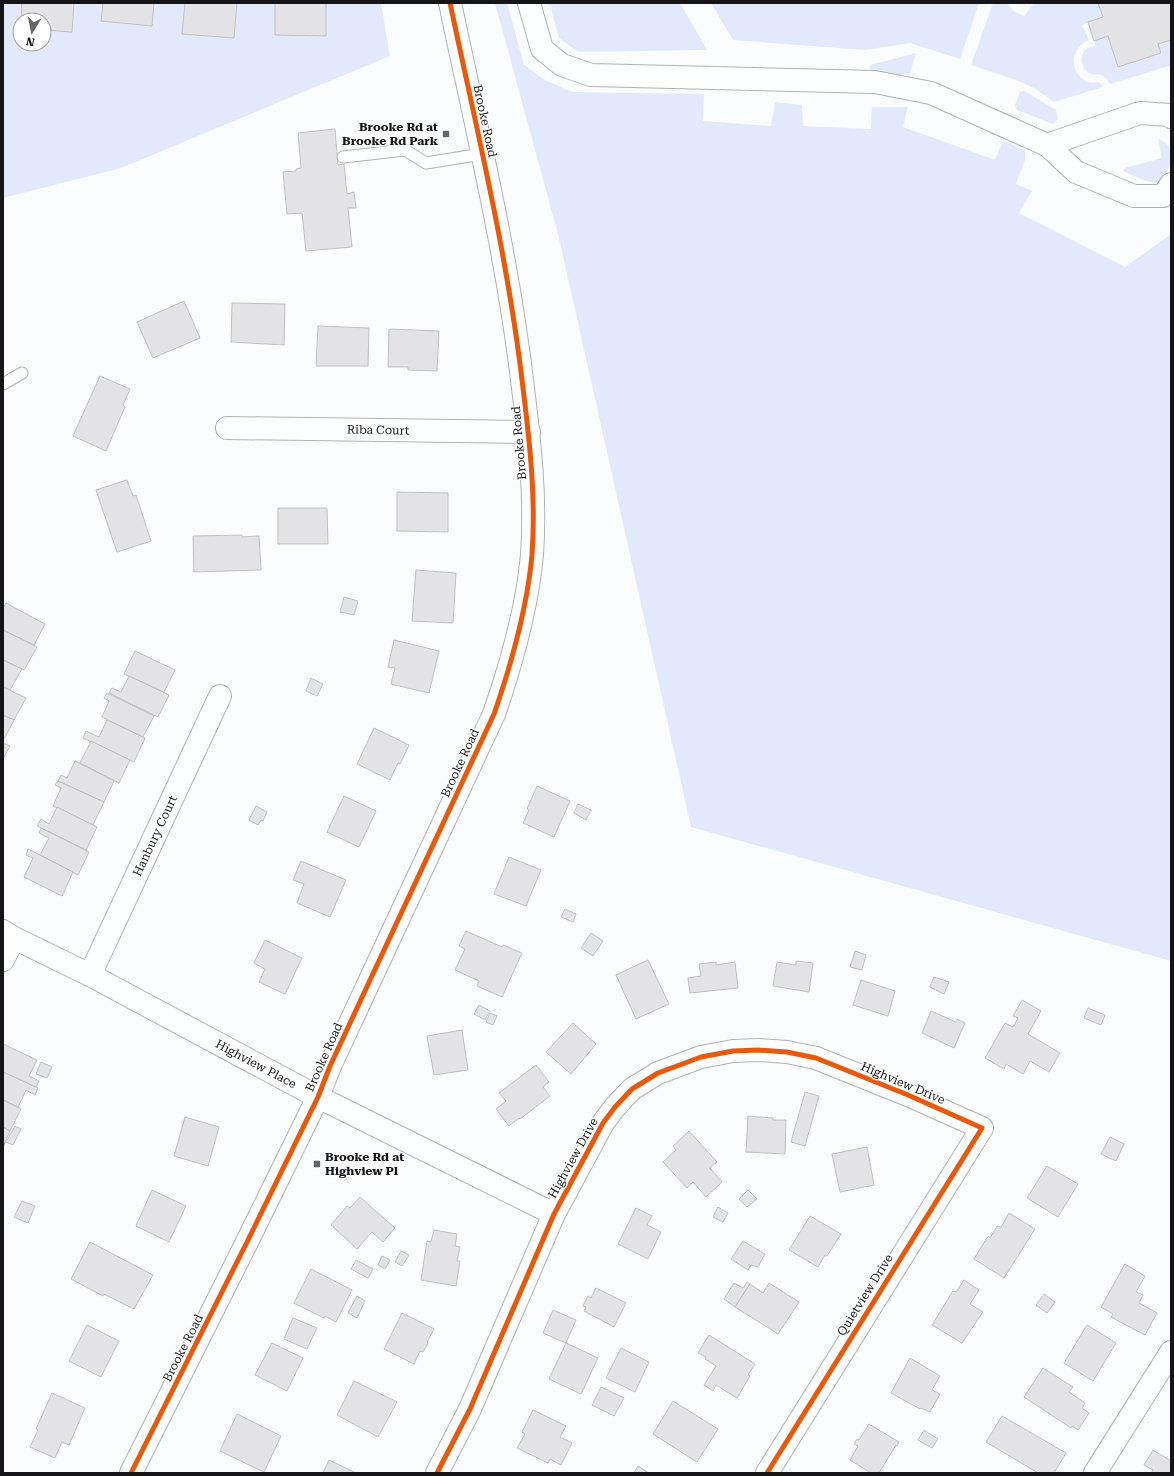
<svg xmlns="http://www.w3.org/2000/svg" width="1174" height="1476" viewBox="0 0 1174 1476" font-family="'Roboto Serif',serif">
	<style>
		.green { fill: #e3e9fd; fill-rule: evenodd }
		.building { fill: #e3e3e5; stroke: #c1c1c3 }
		.lines { fill: none; stroke-linecap: round; stroke-linejoin: round }
		.lane-casing { stroke: #b1b2b4; stroke-width: 13 }
		.street-casing { stroke: #b1b2b4; stroke-width: 24 }
		.secondary-casing { stroke: #b1b2b4; stroke-width: 24 }
		.lane { stroke: #feffff; stroke-width: 11 }
		.street { stroke: #feffff; stroke-width: 22 }
		.secondary { stroke: #feffff; stroke-width: 22 }
		.cycleway-casing { stroke: #fff; stroke-width: 8 }
		.cycleway { stroke: #e8590c; stroke-width: 5 }
		.poi-dot { fill: #666668; stroke: #fff; stroke-width: 1.5 }
		.labels { text-anchor: middle; stroke-width: 3; stroke-linejoin: round; paint-order: stroke }
		.street-label { font-size: 12px; fill: #151517; stroke: #fff }
		.poi-label { font-size: 12px; font-weight: bold; fill: #151517; stroke: #fff; text-anchor: end }
	</style>
	<rect width="100%" height="100%" fill="#fbfcfe"/>
	<!-- green -->
	<g class="green">
		<path d="M3 3H381L390 56 121 168 3 198ZM20 20H44V44H20Z"/>
		<path d="M495 3H507L524 65 545 80 572 92 704 94 703 121 771 126 775 102 802 105 803 126 871 129 872 107H908L903 127 995 160 1003 141 1025 150V160L1016 184 1032 191 1019 213 1125 267 1171 234V961L691 827 559 238Z"/>
		<path d="M549 3H680L707 50 578 52 559 38Z"/>
		<path d="M711 3H979L960 59 910 43 865 50 733 40Z"/>
		<path d="M993 3H1007L1013 11 1024 16 1034 3H1098L1103 17 1082 25 1089 40C1071 47 1067 73 1088 82 1091 83 1096 82 1100 83L1103 87 1054 102 1036 89 1016 80 971 65Z"/>
		<path d="M1108 36 1118 67 1161 53 1158 44 1171 40V66H1169L1110 84C1107 79 1104 75 1097 74 1095 74 1093 75 1091 74 1081 71 1079 55 1086 49 1088 47 1093 47 1096 46L1094 41Z"/>
		<path d="M916 53 910 73 901 75 870 72V65Z"/>
		<path d="M1024 91 1056 110 1058 119 1053 124 1017 110 1015 105 1020 92Z"/>
		<path d="M1158 138C1161 140 1165 142 1168 146 1174 156 1169 178 1156 182 1149 184 1131 174 1123 171L1125 168 1162 158Z"/>
	</g>
	<!-- building -->
	<g class="building">
		<path d="M22 3H74L72 32 44 30V20H21Z"/>
		<path d="M103 3H154L152 26 101 21Z"/>
		<path d="M185 3H237L234 38 182 34Z"/>
		<path d="M275 3H326V36L275 35Z"/>
		<path d="M1098 3H1171V40L1158 44 1161 53 1118 67 1108 36 1094 41 1088 22 1103 17Z"/>
		<path d="M335 129 338 165 344 164 347 194 354 192 356 208H348L352 247 306 251 302 213 287 214 283 172 296 171V169L301 168 298 133Z"/>
		<path d="M184 301 200 338 153 358 137 322Z"/>
		<path d="M232 303 285 304 284 345 231 342Z"/>
		<path d="M318 326 369 328 368 366H316Z"/>
		<path d="M389 329 439 331 437 371 408 370V367H388Z"/>
		<path d="M100 376 130 389 123 405 125 407 106 451 73 436Z"/>
		<path d="M127 480 133 496 136 495 151 541 117 552 96 490Z"/>
		<path d="M397 492 448 493V532L397 531Z"/>
		<path d="M278 508H327L328 544H278Z"/>
		<path d="M242 535V537L259 536 261 570 194 572 193 536Z"/>
		<path d="M416 570 456 573 453 623 412 621Z"/>
		<path d="M344 597 358 601 354 615 340 612Z"/>
		<path d="M6 603 45 624 34 645 3 630V608Z"/>
		<path d="M3 630 37 647 24 670 3 660Z"/>
		<path d="M394 640 439 651 429 693 391 684 395 668 388 667Z"/>
		<path d="M135 651 175 670 164 692 124 674Z"/>
		<path d="M3 660 22 669 10 690 3 687Z"/>
		<path d="M129 676 169 695 158 717 109 693 112 688 121 692Z"/>
		<path d="M311 678 323 684 317 696 306 691Z"/>
		<path d="M3 687 26 698 14 720 3 715Z"/>
		<path d="M107 693 154 716 143 737 102 717 109 701 104 698Z"/>
		<path d="M3 715 14 720 3 741Z"/>
		<path d="M107 720 145 738 134 762 83 738 86 731 99 737Z"/>
		<path d="M374 728 409 745 400 764 398 763 390 780 357 764Z"/>
		<path d="M91 741 130 760 119 783 80 763Z"/>
		<path d="M3 743 10 746 3 759Z"/>
		<path d="M75 761 114 781 104 802 58 781 61 775 67 778Z"/>
		<path d="M58 781 104 802 93 825 53 806 61 788 55 785Z"/>
		<path d="M537 786 570 801 554 837 523 823 529 810 527 809Z"/>
		<path d="M344 796 376 811 359 847 327 832Z"/>
		<path d="M578 804 591 810 586 820 574 813Z"/>
		<path d="M256 806 267 812 263 821 261 820 258 825 249 820Z"/>
		<path d="M57 807 97 827 86 850 37 826 41 819 49 824Z"/>
		<path d="M41 828 89 852 78 875 40 855 49 838 39 833Z"/>
		<path d="M28 849 73 872 62 896 24 877 33 858 26 855Z"/>
		<path d="M509 857 541 870 526 906 494 894Z"/>
		<path d="M301 861 346 880 330 917 297 903 304 884 293 880Z"/>
		<path d="M565 909 576 914 573 922 561 917Z"/>
		<path d="M466 931 502 947 503 945 522 953 502 997 477 986 479 981 455 970 465 949 459 946Z"/>
		<path d="M591 933 603 941 593 956 581 948Z"/>
		<path d="M265 940 302 958 285 994 259 982 265 969 254 963Z"/>
		<path d="M855 951 866 955 862 970 850 967Z"/>
		<path d="M648 960 669 1004 636 1019 616 975Z"/>
		<path d="M796 961 813 963 809 992 773 986 777 962 796 965Z"/>
		<path d="M716 962V965L735 962 738 988 690 993 688 978 701 976 699 964Z"/>
		<path d="M934 977 949 982 944 994 930 987Z"/>
		<path d="M861 980 895 991 888 1016 853 1005Z"/>
		<path d="M1022 1000 1041 1011 1028 1034 1060 1053 1049 1072 1030 1061 1023 1074 1006 1064 1004 1069 985 1058 1005 1023 1013 1027 1018 1018 1013 1016Z"/>
		<path d="M479 1005 490 1011 485 1020 474 1014Z"/>
		<path d="M1088 1008 1105 1015 1101 1025 1084 1018Z"/>
		<path d="M931 1011 956 1022 957 1019 965 1023 954 1048 922 1033Z"/>
		<path d="M490 1013 497 1016 493 1025 486 1022Z"/>
		<path d="M573 1023 596 1044 571 1074 546 1052Z"/>
		<path d="M462 1030 468 1070 434 1075 427 1036Z"/>
		<path d="M3 1044 37 1060 29 1076 39 1081 36 1087 3 1072Z"/>
		<path d="M41 1062 52 1067 47 1078 36 1074Z"/>
		<path d="M536 1065 549 1082 543 1087 550 1096 520 1119 519 1118 509 1126 496 1109 506 1101 499 1093Z"/>
		<path d="M3 1072 38 1088 35 1095 26 1090 18 1107 3 1100Z"/>
		<path d="M805 1092 819 1096 805 1146 791 1142Z"/>
		<path d="M3 1100 21 1109 10 1131 3 1127Z"/>
		<path d="M748 1116 773 1118V1120H786L785 1154 746 1152Z"/>
		<path d="M185 1117 219 1127 208 1166 174 1156Z"/>
		<path d="M15 1126 21 1129 13 1145 6 1142Z"/>
		<path d="M3 1127 10 1131 3 1147Z"/>
		<path d="M689 1131 717 1162 710 1168 722 1182 706 1197 693 1182 687 1188 663 1162 676 1150 673 1146Z"/>
		<path d="M1110 1137 1124 1144 1116 1161 1101 1154Z"/>
		<path d="M867 1147 874 1185 840 1192 832 1154Z"/>
		<path d="M1047 1166 1078 1184 1058 1217 1027 1198Z"/>
		<path d="M152 1190 186 1206 169 1242 136 1226Z"/>
		<path d="M748 1190 757 1199 747 1207 739 1199Z"/>
		<path d="M360 1197 395 1228 383 1242 372 1232 357 1249 331 1225 347 1206 350 1208Z"/>
		<path d="M22 1201 35 1206 28 1223 14 1217Z"/>
		<path d="M718 1207 728 1213 723 1222 713 1217Z"/>
		<path d="M636 1208 652 1216 647 1225 661 1232 648 1259 618 1244Z"/>
		<path d="M1009 1213 1035 1229 1004 1278 974 1259 988 1236 990 1238 997 1226 1001 1227Z"/>
		<path d="M810 1216 841 1234 827 1256 825 1255 818 1267 789 1250Z"/>
		<path d="M434 1230 457 1234 455 1246 460 1247 457 1261H460L456 1286 421 1280 427 1241 431 1242Z"/>
		<path d="M743 1241 765 1254 758 1267 751 1265 748 1270 731 1259Z"/>
		<path d="M90 1242 153 1275 134 1309 104 1294 103 1296 71 1279Z"/>
		<path d="M401 1251 409 1255 402 1266 395 1262Z"/>
		<path d="M382 1256 390 1260 385 1269 378 1265Z"/>
		<path d="M356 1260 373 1269 368 1278 351 1269Z"/>
		<path d="M1125 1264 1145 1276 1136 1292 1143 1295 1139 1303 1157 1313 1145 1335 1111 1317 1113 1314 1101 1307Z"/>
		<path d="M311 1269 352 1290 336 1322 325 1316 324 1318 294 1303Z"/>
		<path d="M964 1280 979 1290 970 1304 983 1312 962 1343 932 1325 953 1291 956 1292Z"/>
		<path d="M747 1282 750 1284 735 1307 724 1299 734 1283 743 1288Z"/>
		<path d="M769 1283 799 1302 778 1334 735 1307 750 1284 763 1293Z"/>
		<path d="M596 1288 626 1303 614 1327 584 1311 586 1307 583 1306 588 1296 591 1298Z"/>
		<path d="M1044 1294 1055 1302 1047 1313 1036 1305Z"/>
		<path d="M357 1296 365 1301 357 1318 348 1313Z"/>
		<path d="M553 1310 576 1320 566 1343 543 1333Z"/>
		<path d="M402 1313 434 1329 427 1342 428 1343 423 1352 420 1351 414 1364 384 1349Z"/>
		<path d="M293 1318 317 1328 307 1349 284 1339Z"/>
		<path d="M87 1325 119 1341 101 1377 69 1361Z"/>
		<path d="M1087 1325 1116 1343 1093 1381 1064 1363Z"/>
		<path d="M709 1335 755 1364 748 1375 750 1376 737 1398 716 1385 713 1391 704 1385 716 1366 705 1359 706 1357 698 1353Z"/>
		<path d="M272 1343 303 1358 287 1391 255 1375Z"/>
		<path d="M566 1343 598 1358 581 1394 549 1379Z"/>
		<path d="M621 1348 649 1362 635 1392 606 1378Z"/>
		<path d="M910 1358 940 1376 932 1390 940 1394 930 1412 921 1408 920 1409 891 1393Z"/>
		<path d="M1043 1368 1073 1387 1069 1392 1085 1403 1082 1408 1089 1413 1078 1430 1072 1426 1071 1428 1024 1397Z"/>
		<path d="M354 1381 397 1402 378 1437 337 1415Z"/>
		<path d="M601 1387 624 1398 614 1416 592 1405Z"/>
		<path d="M52 1393 85 1408 69 1445 62 1442 55 1458 30 1447 38 1430 36 1429Z"/>
		<path d="M673 1401 718 1429 697 1462 653 1434Z"/>
		<path d="M533 1410 566 1426 560 1437 572 1443 561 1465 550 1459 548 1463 517 1448 525 1434 522 1432Z"/>
		<path d="M237 1414 281 1436 264 1472 220 1451Z"/>
		<path d="M1002 1416 1066 1453 1054 1473H1038L986 1442Z"/>
		<path d="M869 1424 899 1442 897 1446 896 1445 879 1473H871L850 1460 858 1446 854 1444 857 1439 859 1440Z"/>
		<path d="M924 1430 938 1439 932 1448 918 1440Z"/>
		<path d="M1153 1450 1171 1461V1473H1151L1153 1470 1144 1465Z"/>
		<path d="M329 1460 356 1473H323Z"/>
		<path d="M638 1466 649 1473H634Z"/>
	</g>
	<g class="lines">
		<defs>
			<g id="lane">
				<path d="M343 157 405 150 426 163 482 154"/>
				<path d="M3 384 22 373"/>
			</g>
			<g id="street">
				<path d="M529 3 542 49 562 65 591 75 875 82 931 93 1047 145 1076 172 1134 196H1163L1171 184"/>
				<path d="M1047 145 1140 113 1170 115 1171 117"/>
				<path d="M227 428 529 432"/>
				<path d="M3 931 14 938 90 975 318 1097 554 1214"/>
				<path d="M3 960 14 938"/>
				<path d="M90 975 220 696"/>
				<path d="M437 1473 470 1409 554 1214 603 1123 615 1107 632 1089 658 1073 701 1057 733 1051 758 1050 787 1052 816 1058 908 1095 982 1128 767 1473"/>
				<path d="M1095 1473 1171 1352"/>
			</g>
			<path id="secondary" d="M131 1473 246 1244 318 1097 330 1066 494 714C512 662 527 609 532 555 536 498 530 445 523 388 508 258 477 131 450 3"/>
		</defs>
		<!-- lane casing -->
		<use href="#lane" class="lane-casing"/>
		<!-- street casing -->
		<use href="#street" class="street-casing"/>
		<!-- secondary casing -->
		<use href="#secondary" class="secondary-casing"/>
		<!-- lane -->
		<use href="#lane" class="lane"/>
		<!-- street -->
		<use href="#street" class="street"/>
		<!-- secondary -->
		<use href="#secondary" class="secondary"/>
		<defs>
			<g id="cycleway">
				<path d="M131 1473 246 1244 318 1097 330 1066 494 714C512 662 527 609 532 555 536 498 530 445 523 388 508 258 477 131 450 3"/>
				<path d="M437 1473 470 1409 554 1214 603 1123 615 1107 632 1089 658 1073 701 1057 733 1051 758 1050 787 1052 816 1058 908 1095 982 1128 767 1473"/>
			</g>
		</defs>
		<!-- cycleway casing -->
		<use href="#cycleway" class="cycleway-casing"/>
		<!-- cycleway -->
		<use href="#cycleway" class="cycleway"/>
	</g>
	<!-- markers -->
	<g class="poi-dot">
		<rect x="442" y="130" width="8" height="8" rx="2"/>
		<rect x="313" y="1160" width="8" height="8" rx="2"/>
	</g>
	<g class="labels">
		<!-- street labels -->
		<g class="street-label">
			<text transform="translate(485 121) rotate(78)" y="4">Brooke Road</text>
			<text transform="translate(378 430) rotate(1)" y="4">Riba Court</text>
			<text transform="translate(519 443) rotate(-95)" y="4">Brooke Road</text>
			<text transform="translate(460 763) rotate(-65)" y="4">Brooke Road</text>
			<text transform="translate(155 836) rotate(-65)" y="4">Hanbury Court</text>
			<text transform="translate(324 1057) rotate(-66)" y="4">Brooke Road</text>
			<text transform="translate(256 1064) rotate(28)" y="4">Highview Place</text>
			<text transform="translate(903 1083) rotate(23)" y="4">Highview Drive</text>
			<text transform="translate(573 1158) rotate(-61)" y="4">Highview Drive</text>
			<text transform="translate(865 1295) rotate(-58)" y="4">Quietview Drive</text>
			<text transform="translate(183 1348) rotate(-63)" y="4">Brooke Road</text>
		</g>
		<!-- poi labels -->
		<g class="poi-label">
			<text x="438" y="131">Brooke Rd at<tspan x="438" dy="14">Brooke Rd Park</tspan></text>
			<text x="325" y="1161" text-anchor="start">Brooke Rd at<tspan x="325" dy="14">Highview Pl</tspan></text>
		</g>
	</g>
	<!-- border -->
	<rect width="1174" height="1476" fill="none" stroke="#151517" stroke-width="8"/>
	<!-- north arrow -->
	<g transform="translate(32 32) rotate(190)"><circle r="19" fill="#ffffff" stroke="#a1a1a2"/>
	<path d="M0-3L7 15L0 10L-7 15Z" fill="#666668"/>
	<text y="-6" font-size="11" font-weight="bold" text-anchor="middle" fill="#151517">N</text>
	</g>
</svg>
